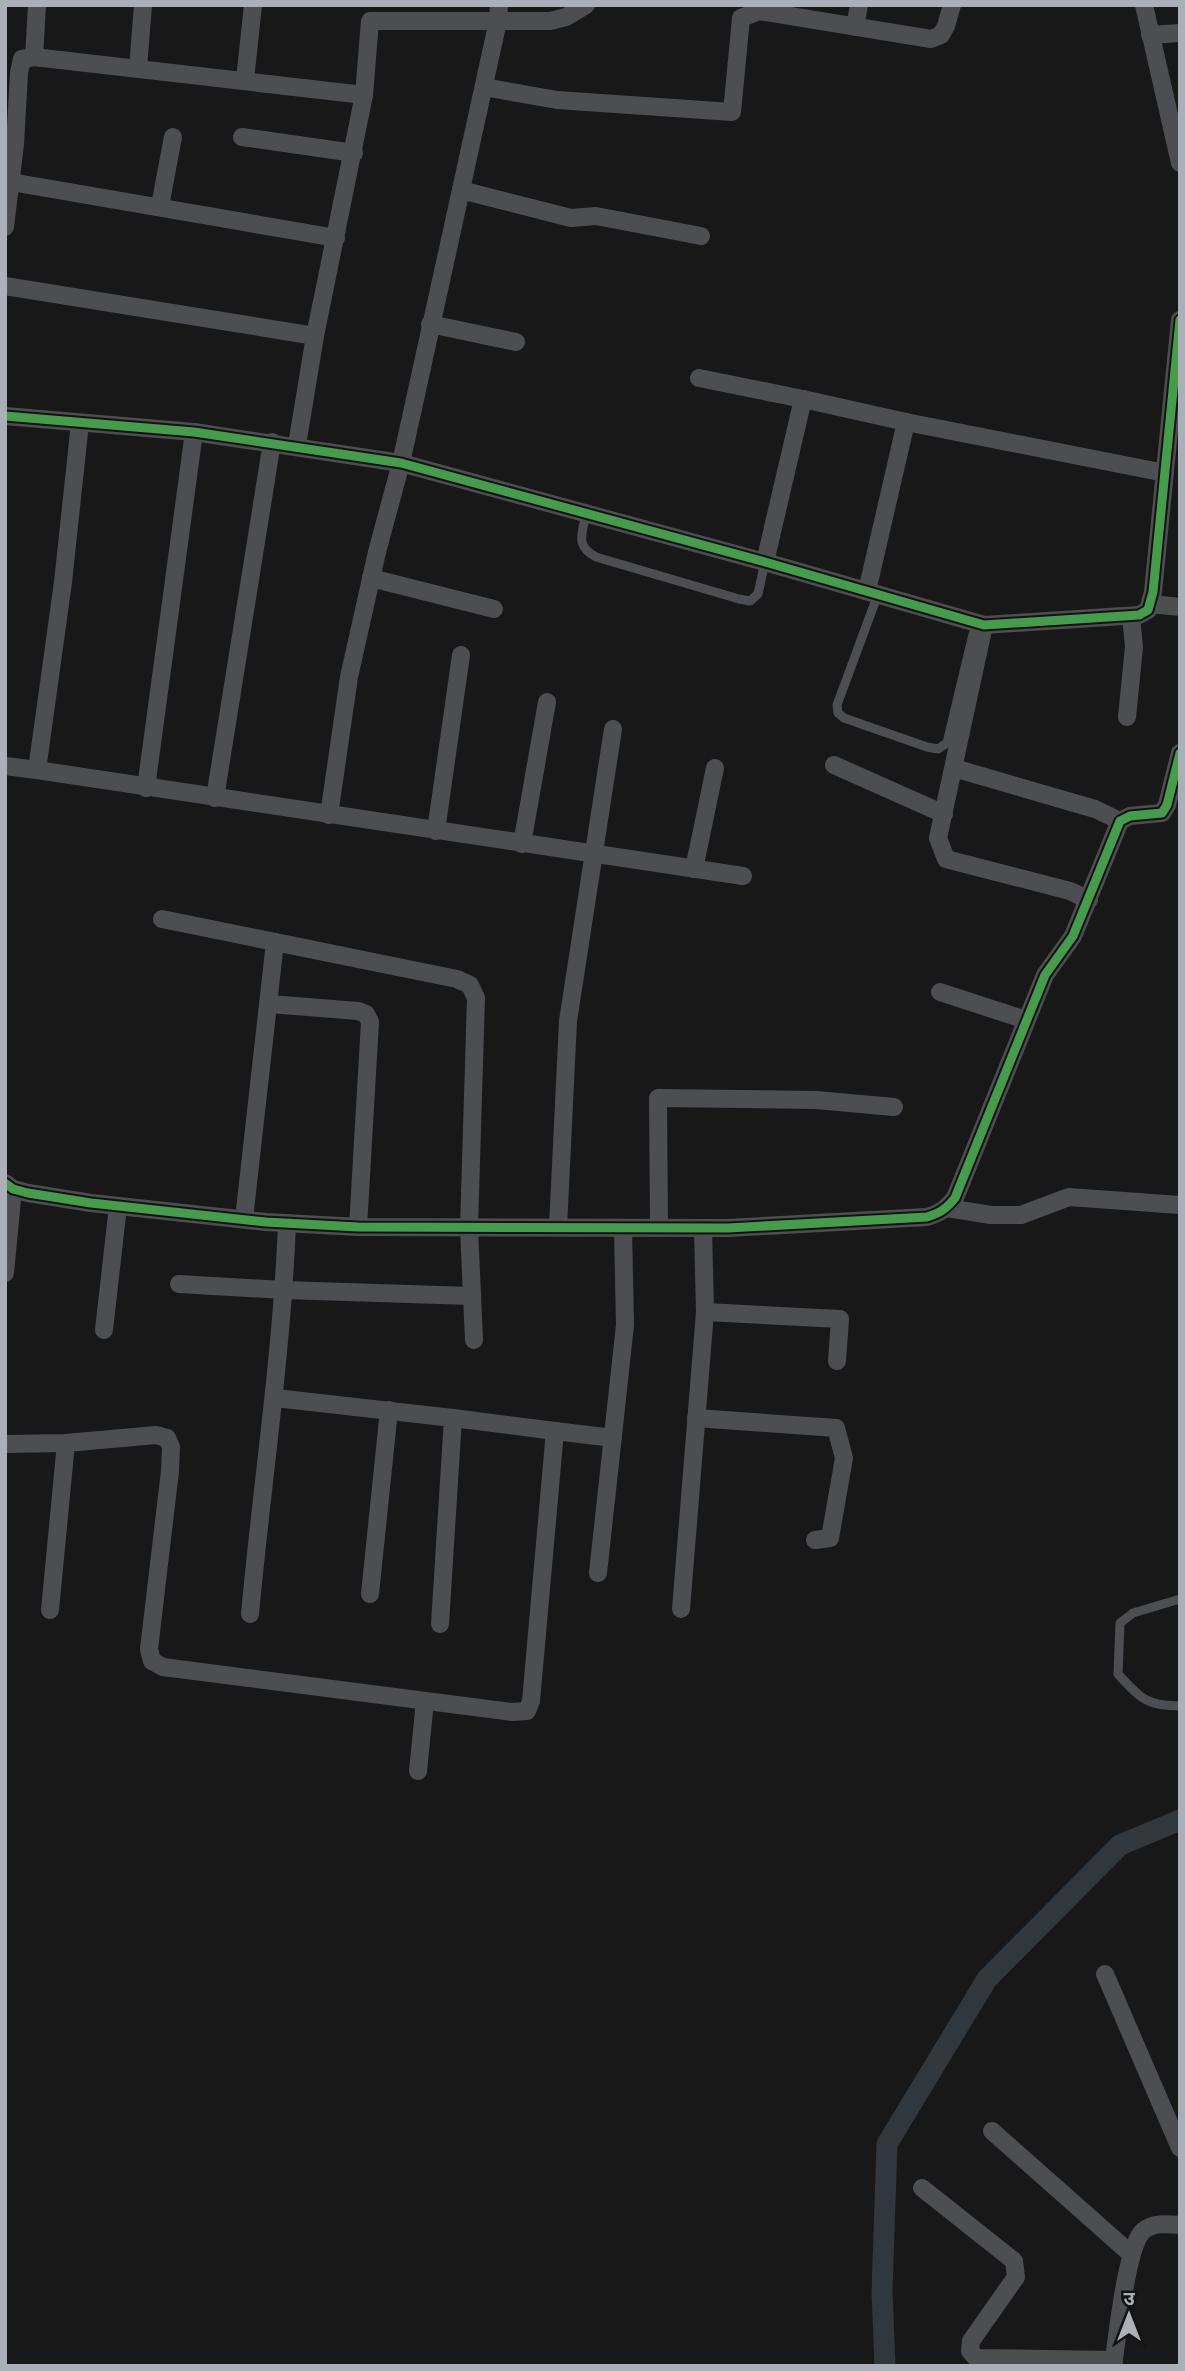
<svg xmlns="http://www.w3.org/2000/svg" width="1185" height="2371" viewBox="0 0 1185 2371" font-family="'Asap Condensed','Noto Sans Devanagari',sans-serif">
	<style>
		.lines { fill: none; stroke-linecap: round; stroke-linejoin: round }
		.canal { stroke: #30383d; stroke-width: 21 }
		.service { stroke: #4d4e51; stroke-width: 9 }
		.minor { stroke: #4d4e51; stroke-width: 18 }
		.cycleway-casing { stroke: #131314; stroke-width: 13 }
		.cycleway { stroke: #469c4c; stroke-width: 9 }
	</style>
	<rect width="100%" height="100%" fill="#181819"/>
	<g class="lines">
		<!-- canal -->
		<path class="canal" d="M885 2366 882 2291 887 2144 987 1979 1120 1845 1180 1820"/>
		<!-- service -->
		<g class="service">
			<path d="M586 514C582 534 575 546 596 557L739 599 750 601 758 594 765 562"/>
			<path d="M878 594 837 705 838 713 844 718 927 747 938 749 947 743 973 634"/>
			<path d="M1180 1599 1133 1613 1120 1623 1118 1674C1140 1698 1146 1706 1180 1706"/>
		</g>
		<!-- minor -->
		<g class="minor">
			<path d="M499 5 498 21H550L566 17 586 5"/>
			<path d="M1144 5 1180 163"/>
			<path d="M855 27 859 5"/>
			<path d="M1150 35 1180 33"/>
			<path d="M34 57 37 5"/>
			<path d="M138 68 143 5"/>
			<path d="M245 80 253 5"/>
			<path d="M484 87 557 100 732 112 741 18 759 11 931 39 941 35 946 26 952 5"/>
			<path d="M242 137 354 153"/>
			<path d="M11 182 336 238"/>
			<path d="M461 190 571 218 596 216 701 236"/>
			<path d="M160 206 173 137"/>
			<path d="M5 227 15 144 19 73 22 59 34 57 364 95 315 336 297 445"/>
			<path d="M5 286 315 336"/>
			<path d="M430 324 516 342"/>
			<path d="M699 378 803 399"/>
			<path d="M5 416 194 432 401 463 765 562 984 625 1139 615 1148 610 1153 592 1180 320"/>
			<path d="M906 422 1165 473"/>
			<path d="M765 562 803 399 906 422 867 591"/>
			<path d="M371 578 494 609"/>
			<path d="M1151 604 1180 607"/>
			<path d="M984 625 938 838 946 859 1070 891 1089 900"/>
			<path d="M1127 717 1134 647 1131 616"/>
			<path d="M834 765 944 814"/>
			<path d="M5 766 37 770 63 582 80 423"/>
			<path d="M954 768 1095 809 1120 821"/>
			<path d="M37 770 743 876"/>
			<path d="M146 788 194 432"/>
			<path d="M215 798 272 442"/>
			<path d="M329 815 349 677 377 552 401 463 498 21H370L364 95"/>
			<path d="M436 831 461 655"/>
			<path d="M522 844 547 702"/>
			<path d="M694 869 715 768"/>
			<path d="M162 919 457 979 470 985 476 998 469 1228 474 1340"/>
			<path d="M940 992 1026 1020"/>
			<path d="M270 1004 358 1011 366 1014 370 1022 358 1227"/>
			<path d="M5 1183 13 1189 28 1193 91 1203 266 1222 358 1227 728 1228 927 1217C940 1213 946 1209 955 1198L1045 975 1073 936 1120 821 1130 816 1162 813 1167 805 1180 753"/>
			<path d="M947 1208 991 1215H1021L1069 1197 1180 1205"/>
			<path d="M244 1219 275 942"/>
			<path d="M558 1227 568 1021 613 729"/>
			<path d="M659 1228 658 1098 816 1100 894 1107"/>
			<path d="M5 1273 13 1189"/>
			<path d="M179 1284 284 1290 471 1296"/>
			<path d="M705 1312 840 1319 837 1361"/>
			<path d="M104 1330 118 1206"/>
			<path d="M275 1398 453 1418 440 1624"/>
			<path d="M696 1418 836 1428 844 1458 830 1538 815 1540"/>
			<path d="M555 1431 613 1438"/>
			<path d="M5 1444 66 1443 156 1435 167 1438 171 1447 170 1471 149 1649 152 1661 163 1667 512 1712 527 1711 531 1701 555 1431 453 1418"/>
			<path d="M598 1573 625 1325 623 1228"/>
			<path d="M370 1594 389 1410"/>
			<path d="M681 1609 705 1312 703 1228"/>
			<path d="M50 1610 66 1443"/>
			<path d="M250 1614C262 1483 282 1354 287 1223"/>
			<path d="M418 1771 425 1701"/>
			<path d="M1105 1974 1180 2148"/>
			<path d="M992 2131 1131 2254"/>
			<path d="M922 2188 1014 2261 1016 2277 971 2341 970 2351 976 2358 1114 2360"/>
			<path d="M1113 2366C1117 2340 1126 2247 1143 2231 1153 2222 1168 2224 1180 2225"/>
		</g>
		<defs>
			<g id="cycleway">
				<path d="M5 416 194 432 401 463 765 562 984 625 1139 615 1148 610 1153 592 1180 320"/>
				<path d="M5 1183 13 1189 28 1193 91 1203 266 1222 358 1227 728 1228 927 1217C940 1213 946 1209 955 1198L1045 975 1073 936 1120 821 1130 816 1162 813 1167 805 1180 753"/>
			</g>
		</defs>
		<!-- cycleway casing -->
		<use href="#cycleway" class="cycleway-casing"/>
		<!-- cycleway -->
		<use href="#cycleway" class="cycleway"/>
	</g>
	<!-- border -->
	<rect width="1185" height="2371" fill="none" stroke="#abb0b8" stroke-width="14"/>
	<!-- north arrow -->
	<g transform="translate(1129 2315)" stroke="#131314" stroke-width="5" paint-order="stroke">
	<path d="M0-5L12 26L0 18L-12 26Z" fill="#abb0b8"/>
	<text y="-10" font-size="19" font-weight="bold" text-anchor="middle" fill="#abb0b8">उ</text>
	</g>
</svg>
